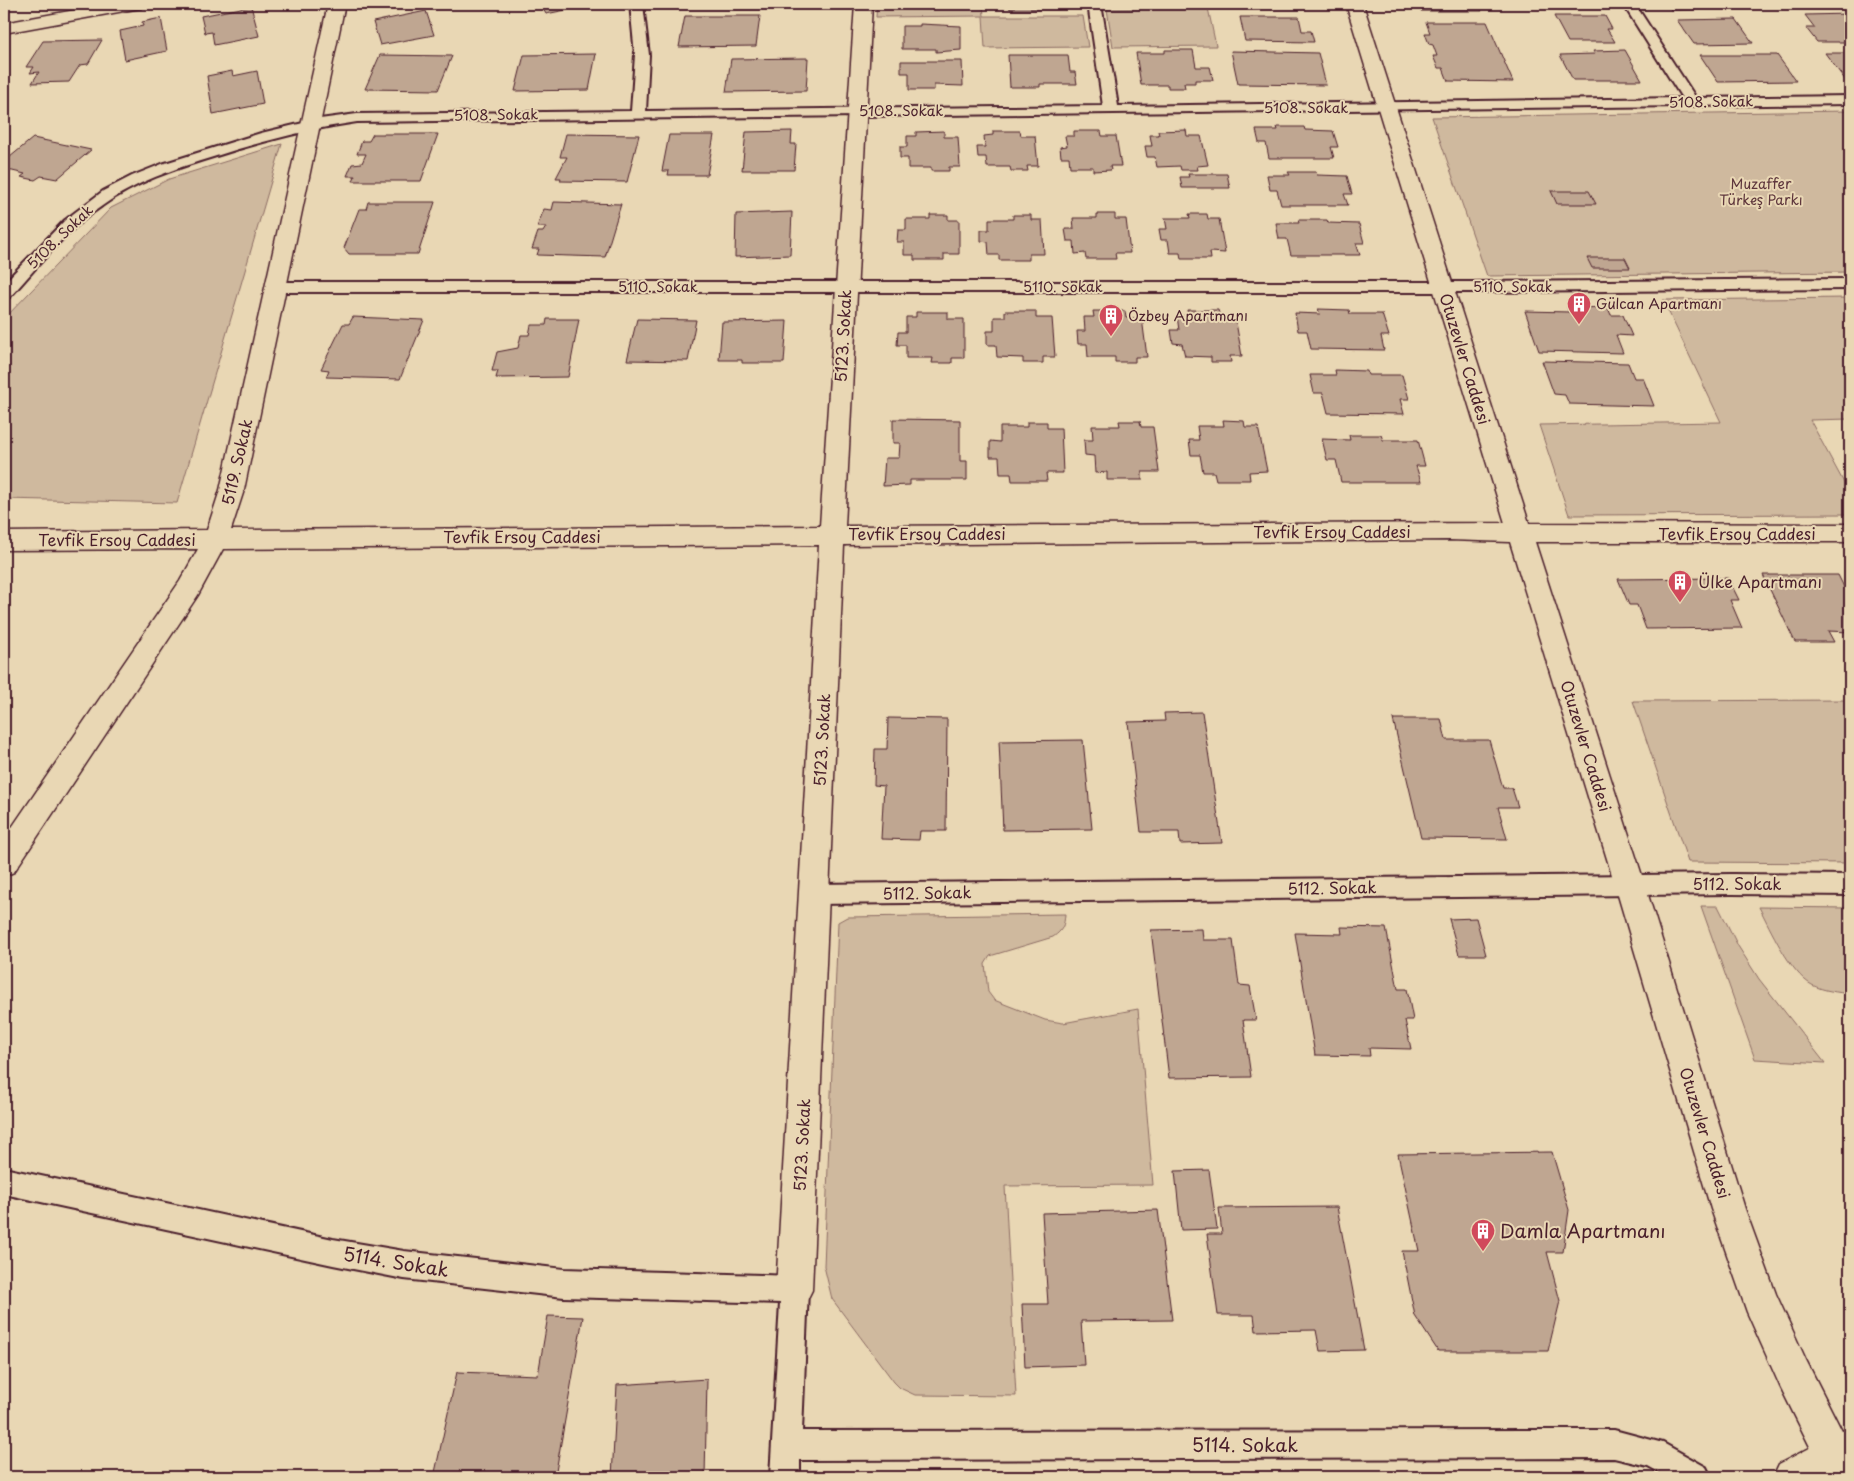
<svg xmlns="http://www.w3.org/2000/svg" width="1854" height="1481" viewBox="0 0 1854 1481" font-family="'Playpen Sans',sans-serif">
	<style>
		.green { fill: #cfb99e; stroke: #8c6c64 }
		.building { fill: #bfa691; stroke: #4a1f2b }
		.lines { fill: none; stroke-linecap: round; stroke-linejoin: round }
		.service-casing { stroke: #4a1f2b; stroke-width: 4 }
		.minor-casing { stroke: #4a1f2b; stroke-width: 3 }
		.tertiary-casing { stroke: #4a1f2b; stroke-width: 3 }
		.service { fill: #e9d7b4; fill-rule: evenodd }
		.minor { fill: #e9d7b4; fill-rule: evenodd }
		.tertiary { fill: #e9d7b4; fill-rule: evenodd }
		.labels { text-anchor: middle; stroke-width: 4; stroke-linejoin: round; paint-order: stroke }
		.far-street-label { font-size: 14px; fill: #4a1f2b; stroke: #e9d7b4 }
		.far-park-label { font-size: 14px; fill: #5e363c; stroke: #e9d7b4 }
		.far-poi-label { font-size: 14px; fill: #4a1f2b; stroke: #e9d7b4; text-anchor: start }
		.street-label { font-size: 16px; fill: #4a1f2b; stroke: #e9d7b4 }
		.poi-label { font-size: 16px; fill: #4a1f2b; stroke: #e9d7b4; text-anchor: start }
		.near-poi-label { font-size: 19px; fill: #4a1f2b; stroke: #e9d7b4; text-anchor: start }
		.near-street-label { font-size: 19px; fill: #4a1f2b; stroke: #e9d7b4 }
	</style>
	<rect width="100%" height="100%" fill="#e9d7b4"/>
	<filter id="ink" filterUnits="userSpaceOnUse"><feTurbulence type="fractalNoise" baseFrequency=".02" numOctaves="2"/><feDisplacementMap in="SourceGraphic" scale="10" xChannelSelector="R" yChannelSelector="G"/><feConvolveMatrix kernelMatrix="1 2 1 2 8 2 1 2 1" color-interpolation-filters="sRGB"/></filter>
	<g filter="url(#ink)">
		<!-- green -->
		<g class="green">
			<path d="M877 4H983L984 16H1083L1088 47 985 48 983 16 876 17Z"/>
			<path d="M1208 8 1216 46 1113 47 1107 9Z"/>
			<path d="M1850 111V272L1487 276 1432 117Z"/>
			<path d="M282 144 177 503 4 499V319L111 208 169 179Z"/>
			<path d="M1850 298V419L1810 420 1850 494V514L1569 515 1539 425 1721 422 1663 300Z"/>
			<path d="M1850 700V863L1688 862 1633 701Z"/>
			<path d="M1701 906H1718L1738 946 1759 979 1825 1063 1755 1059Z"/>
			<path d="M1759 907 1850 908V994C1837 992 1824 991 1812 985 1790 973 1770 928 1759 907Z"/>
			<path d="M1065 914C1064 926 1063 930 1053 937L990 956 985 964 988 992 994 1000 1045 1020 1063 1023 1138 1009 1153 1185 1005 1186 1016 1396 915 1395 900 1388 894 1382 832 1299 824 1266 838 922 847 917Z"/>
		</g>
		<!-- building -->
		<g class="building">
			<path d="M540 4H595L546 14Z"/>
			<rect x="734" y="4" width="76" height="5"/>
			<path d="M1009 4H1060V9H1010Z"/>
			<path d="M1242 4H1301L1302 8 1242 7Z"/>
			<path d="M1412 4H1478L1482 11H1420L1418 7H1413Z"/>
			<path d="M1543 4H1597L1599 6H1545Z"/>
			<path d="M1667 4H1725L1729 9 1671 10Z"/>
			<path d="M1790 4H1849L1850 5H1791Z"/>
			<path d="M251 6 259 36 214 45 212 32 205 33 201 16Z"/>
			<path d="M426 11 434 35 380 45 373 22Z"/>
			<path d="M1850 14V42H1817L1806 28H1815L1805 15Z"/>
			<path d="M685 16H760L756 46 679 47Z"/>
			<path d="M1554 16H1605L1612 29H1607L1615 42H1568Z"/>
			<path d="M1240 17H1299L1302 31H1311L1314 42 1245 41Z"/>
			<path d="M161 18 167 51 125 60 120 31 143 26 142 22Z"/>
			<path d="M1736 19 1753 43 1694 44 1677 20Z"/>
			<path d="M1426 22H1487L1513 82 1448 81 1443 68H1438L1433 56H1437L1433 45 1429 44 1425 33H1430Z"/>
			<path d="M920 24 961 26V50L936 52V49H902V26H920Z"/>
			<path d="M102 40 88 64 80 65 69 82 32 83 39 72 30 73 34 67H26L43 41Z"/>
			<path d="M1165 50H1193L1196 67H1210L1213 80H1195V83H1184L1185 88H1168V85H1141L1136 53H1165Z"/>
			<path d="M1625 50 1642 80H1573L1560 55 1595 54 1593 51Z"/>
			<path d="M1231 51 1318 53 1326 85 1238 84Z"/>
			<path d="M1825 53H1850V81H1846Z"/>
			<path d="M596 54 589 90 515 91 524 55Z"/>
			<path d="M380 55 452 56 438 90 365 89Z"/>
			<path d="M1008 55H1068L1070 72H1075L1077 84H1040V87H1010Z"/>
			<path d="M1700 55H1777L1796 81 1718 82Z"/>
			<path d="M808 58 806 91 726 92 731 59Z"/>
			<path d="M901 61H962L963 86 934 85V90H909V73H901Z"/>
			<path d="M232 71 233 76 257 71 263 104 213 114 207 76Z"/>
			<path d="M1277 127H1304L1305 130 1333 131 1338 147H1331L1334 158H1269L1266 143H1259L1256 130H1278Z"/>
			<path d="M1186 130 1187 136H1201L1208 165 1197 166 1198 170H1181L1180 166 1157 167 1155 157H1147L1145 146H1152L1150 135H1159L1158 131Z"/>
			<path d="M792 131 791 144H796L794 170H742L746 132Z"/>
			<path d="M944 131V137H958L960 167H949V171H931V168H908V158H900V147H907V136H916V132Z"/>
			<path d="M993 131H1020L1021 136H1035L1038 166H1027L1028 171H1011L1010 167H987L986 157H978L977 147H985L984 136 993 135Z"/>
			<path d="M1074 131H1101L1102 136H1116L1121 166H1110L1111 170 1093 171V167H1070L1069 157H1061L1060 147 1067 146 1065 136H1074Z"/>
			<path d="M373 134H438L421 181H353L355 176H347L352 164 362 163 366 154H357L362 141H369Z"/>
			<path d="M566 134 639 135 627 182 560 181 561 178H556L567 157H560Z"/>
			<path d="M669 135H714L707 175H668L669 171H662Z"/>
			<path d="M33 138 91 150 57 179 41 176 35 180 21 177 25 174 4 169V162Z"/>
			<path d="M1288 172H1316L1317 175 1347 176 1352 194H1344L1348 205H1281L1277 190H1270L1267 175H1290Z"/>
			<path d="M1188 174H1227L1230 188H1182L1180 177H1189Z"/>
			<path d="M1551 191H1589L1596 204H1557Z"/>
			<path d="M368 202H435L418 254H349L344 248 359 209H366Z"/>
			<path d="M554 202 621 204 605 257 537 255 539 249H532L538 232H543L546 227H537L544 209 552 210Z"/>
			<path d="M792 212 790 255 735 257 736 214Z"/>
			<path d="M1097 214H1115V219H1126L1130 253H1115L1116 259H1086L1085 253 1075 254 1074 241H1067L1065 229H1074L1073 218H1097Z"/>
			<path d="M1189 214H1207L1208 219H1219L1225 253 1210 252 1211 259H1181L1180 253H1170L1168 240H1161L1159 229H1167L1165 218H1190Z"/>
			<path d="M930 215H948V220H959V254H944V260H914V255H904V242H897L898 230H906V219H930Z"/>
			<path d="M1013 215H1031V220H1042L1044 254H1029V260H999V255H989L988 242 981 241V230H989V219H1013Z"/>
			<path d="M1298 220H1327L1328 223 1359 224 1364 243H1356L1360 255H1291L1287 239H1279L1276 223H1299Z"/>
			<path d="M1587 258H1625L1630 268H1592Z"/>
			<path d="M1567 307 1608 308 1611 315H1623L1632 336 1616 335 1623 353 1539 351 1525 311 1569 312Z"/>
			<path d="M1318 309 1349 310 1350 314H1382L1389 336H1381L1384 350 1311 349 1307 331H1298L1295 313 1320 314Z"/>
			<path d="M1187 310H1218L1220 317H1235L1242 356H1230L1231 362H1211V357L1185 356 1182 344 1173 343 1171 330H1179L1177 316H1188Z"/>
			<path d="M1005 311H1036V318H1052L1055 357H1043V363H1023V358L997 357 996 345H987V331H994V317H1005Z"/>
			<path d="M1093 311H1125L1126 318H1142L1147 357H1135V362H1115V357H1088L1087 344H1078L1077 331H1085L1084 317H1094Z"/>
			<path d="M916 312H948V319H964V358H952V363H932L933 358H906V345H897L898 332H906V317H916Z"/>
			<path d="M353 317 424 320 400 379 326 377 329 370 321 369 343 324H349Z"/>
			<path d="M547 319H579L568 377 496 378 498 371H492L497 352 518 348 521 335H529L531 325H546Z"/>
			<path d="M637 319 696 320 688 361 627 360Z"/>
			<path d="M787 321 784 363H742V360H719L722 322Z"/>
			<path d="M1542 361 1628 363 1634 378H1643L1654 406 1569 404 1565 395 1554 394Z"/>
			<path d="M1335 370 1367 371 1368 375H1402L1409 399H1400L1404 414 1328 413 1323 393H1314L1310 375H1336Z"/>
			<path d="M893 419 960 420V461H967V480H910V485L883 486 885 458H899L900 443H893Z"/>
			<path d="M1223 420 1244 421 1245 427H1258L1267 471 1249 472 1250 480H1216L1214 472H1203L1200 455H1191L1189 440H1199L1197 426H1224Z"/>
			<path d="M1119 421H1140L1141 427H1153L1159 472H1142V480H1107V472L1095 473 1094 456 1085 455 1084 440H1093L1092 426H1120Z"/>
			<path d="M1027 422H1047V428H1061L1063 473H1046L1047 481H1012L1011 474H1000L999 457H990V441L1000 442V427H1027Z"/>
			<path d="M1349 435H1381L1383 440H1418L1425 466H1416L1421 482H1341L1336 460H1327L1322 439 1350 440Z"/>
			<path d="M1763 575H1838L1850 599V632L1828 631 1834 642H1795Z"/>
			<path d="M1728 578 1739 600H1730L1742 628 1646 629 1637 605H1629L1618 579Z"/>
			<path d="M1202 712 1222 843 1180 844 1179 832H1141L1128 722 1165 721 1164 713Z"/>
			<path d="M888 718 947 719 946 831H920L919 840 881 839 884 786 874 785 875 749H887Z"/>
			<path d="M1393 719H1441L1446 740H1489L1503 788H1512L1518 807H1498L1507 839 1421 838Z"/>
			<path d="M1083 740 1092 829 1003 830 999 741Z"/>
			<path d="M1476 918 1486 955H1459L1449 919Z"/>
			<path d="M1341 927 1386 928 1398 989H1407L1413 1020H1405L1411 1049 1369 1048 1370 1056 1315 1055 1295 933 1342 934Z"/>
			<path d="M1202 929 1203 940H1233L1239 985 1250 986 1256 1020H1243L1251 1077 1169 1078 1151 930Z"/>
			<path d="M1552 1152 1569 1210 1563 1252H1547L1560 1301 1548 1351H1438L1415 1316 1402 1251H1419L1398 1154Z"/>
			<path d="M1209 1170 1217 1229 1181 1230 1175 1171Z"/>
			<path d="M1337 1207 1364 1350 1320 1351 1316 1330 1256 1331 1254 1315H1218L1207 1234H1222L1219 1208Z"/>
			<path d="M1158 1210 1172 1320 1081 1321 1084 1365 1025 1367 1022 1304H1048L1042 1213Z"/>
			<path d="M548 1316 583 1317 555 1477H434L457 1372 538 1375Z"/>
			<path d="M707 1379 705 1477H612L617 1385Z"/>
		</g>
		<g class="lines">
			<defs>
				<g id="service">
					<path d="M630 4H643L649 55 646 111 1103 106 1088 4H1101L1118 106 1682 98 1623 4H1635L1696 98 1850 96V104L357 122C308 129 260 142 213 157 174 169 135 182 102 206 66 230 39 265 10 297L4 298V283L65 220 103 191 132 176 162 164 261 133 320 119 357 114 631 111 635 55Z"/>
					<path d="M1850 279V289L1471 292H275L269 291 267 287 269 283 275 282H1471Z"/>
					<path d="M1732 874 1850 875V895L1732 894 814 904 806 901 803 894 806 887 814 884Z"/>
					<path d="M4 1168 333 1239 404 1251 564 1269 794 1276 804 1280 808 1290 802 1431 1614 1430 1663 1443 1706 1467 1711 1477H1668L1648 1466 1614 1458 800 1460V1477H770L780 1303 564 1297 404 1279 333 1265 4 1194Z"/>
				</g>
				<g id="minor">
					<path d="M108 4H144L141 8 135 9 4 33V23Z"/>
					<path d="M328 4H345L244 490 231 530 820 526 855 4H872L845 526 1505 523 1346 4H1363L1529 523 1850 524V542H1535L1645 885 1745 1209 1776 1294 1806 1360 1850 1447V1477H1825L1780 1386 1747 1312 1711 1209 1615 885 1510 542 1449 540 844 545 812 1290 806 1302 794 1308 782 1302 776 1290 819 545 223 549 198 595 14 872 4 876V839L180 581 198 549 4 550V532L207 530 220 490Z"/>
				</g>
				<path id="tertiary" d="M1850 1427V1466L1830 1477H1773L1779 1464Z"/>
			</defs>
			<!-- service casing -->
			<use href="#service" class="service-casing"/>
			<!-- minor casing -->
			<use href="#minor" class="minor-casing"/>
			<!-- tertiary casing -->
			<use href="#tertiary" class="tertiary-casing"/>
			<!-- service -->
			<use href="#service" class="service"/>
			<!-- minor -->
			<use href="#minor" class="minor"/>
			<!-- tertiary -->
			<use href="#tertiary" class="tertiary"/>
		</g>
	</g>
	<!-- icons -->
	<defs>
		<symbol id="building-pin" viewBox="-11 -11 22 30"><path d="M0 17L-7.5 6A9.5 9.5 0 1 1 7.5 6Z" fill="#d1495b" stroke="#e9d7b4"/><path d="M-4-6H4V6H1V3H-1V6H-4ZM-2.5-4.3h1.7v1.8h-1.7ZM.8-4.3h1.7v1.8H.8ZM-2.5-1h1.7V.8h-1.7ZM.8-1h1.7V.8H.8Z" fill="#fff"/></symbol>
	</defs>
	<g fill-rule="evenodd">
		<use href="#building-pin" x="1565" y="290" width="28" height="38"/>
		<use href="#building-pin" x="1097" y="302" width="28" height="38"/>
		<use href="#building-pin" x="1666" y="568" width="28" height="38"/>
		<use href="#building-pin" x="1469" y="1217" width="28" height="38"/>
	</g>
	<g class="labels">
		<!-- far-street labels -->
		<g class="far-street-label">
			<text transform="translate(1711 102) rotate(-1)" y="5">5108. Sokak</text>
			<text x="1306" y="113">5108. Sokak</text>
			<text x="901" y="116">5108. Sokak</text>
			<text transform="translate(496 115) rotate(-1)" y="5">5108. Sokak</text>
			<text transform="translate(60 237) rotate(-44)" y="5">5108. Sokak</text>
			<text x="658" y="292">5110. Sokak</text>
			<text x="1063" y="292">5110. Sokak</text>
			<text x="1513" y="292">5110. Sokak</text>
		</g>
		<!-- far-park labels -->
		<g class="far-park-label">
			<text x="1761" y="189">Muzaffer<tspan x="1761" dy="16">Türkeş Parkı</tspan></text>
		</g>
		<!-- far-poi labels -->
		<g class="far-poi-label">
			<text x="1596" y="309">Gülcan Apartmanı</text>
			<text x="1128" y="321">Özbey Apartmanı</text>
		</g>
		<!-- street labels -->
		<g class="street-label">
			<text transform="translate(843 336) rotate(-87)" y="6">5123. Sokak</text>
			<text transform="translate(1465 359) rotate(73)" y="6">Otuzevler Caddesi</text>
			<text transform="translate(237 462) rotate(-77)" y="6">5119. Sokak</text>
			<text x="1332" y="538">Tevfik Ersoy Caddesi</text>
			<text x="927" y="540">Tevfik Ersoy Caddesi</text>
			<text x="1737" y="540">Tevfik Ersoy Caddesi</text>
			<text x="522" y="543">Tevfik Ersoy Caddesi</text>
			<text x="117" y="546">Tevfik Ersoy Caddesi</text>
			<text transform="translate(822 740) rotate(-87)" y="6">5123. Sokak</text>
			<text transform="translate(1586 746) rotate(73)" y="6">Otuzevler Caddesi</text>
			<text x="1737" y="890">5112. Sokak</text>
			<text transform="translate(1332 888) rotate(-1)" y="6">5112. Sokak</text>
			<text transform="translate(927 893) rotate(-1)" y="6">5112. Sokak</text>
			<text transform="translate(1705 1133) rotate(73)" y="6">Otuzevler Caddesi</text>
			<text transform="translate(802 1145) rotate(-87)" y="6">5123. Sokak</text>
		</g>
		<!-- poi labels -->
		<g class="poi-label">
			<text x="1698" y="588">Ülke Apartmanı</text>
		</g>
		<!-- near-poi labels -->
		<g class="near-poi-label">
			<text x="1500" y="1238">Damla Apartmanı</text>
		</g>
		<!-- near-street labels -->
		<g class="near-street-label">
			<text transform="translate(396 1262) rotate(9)" y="7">5114. Sokak</text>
			<text x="1245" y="1452">5114. Sokak</text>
		</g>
	</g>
	<!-- margin -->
	<rect width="1854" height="1481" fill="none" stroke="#e9d7b4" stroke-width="20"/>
	<rect x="10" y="10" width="1834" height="1461" fill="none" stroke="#4a1f2b" stroke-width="2" filter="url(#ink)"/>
</svg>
